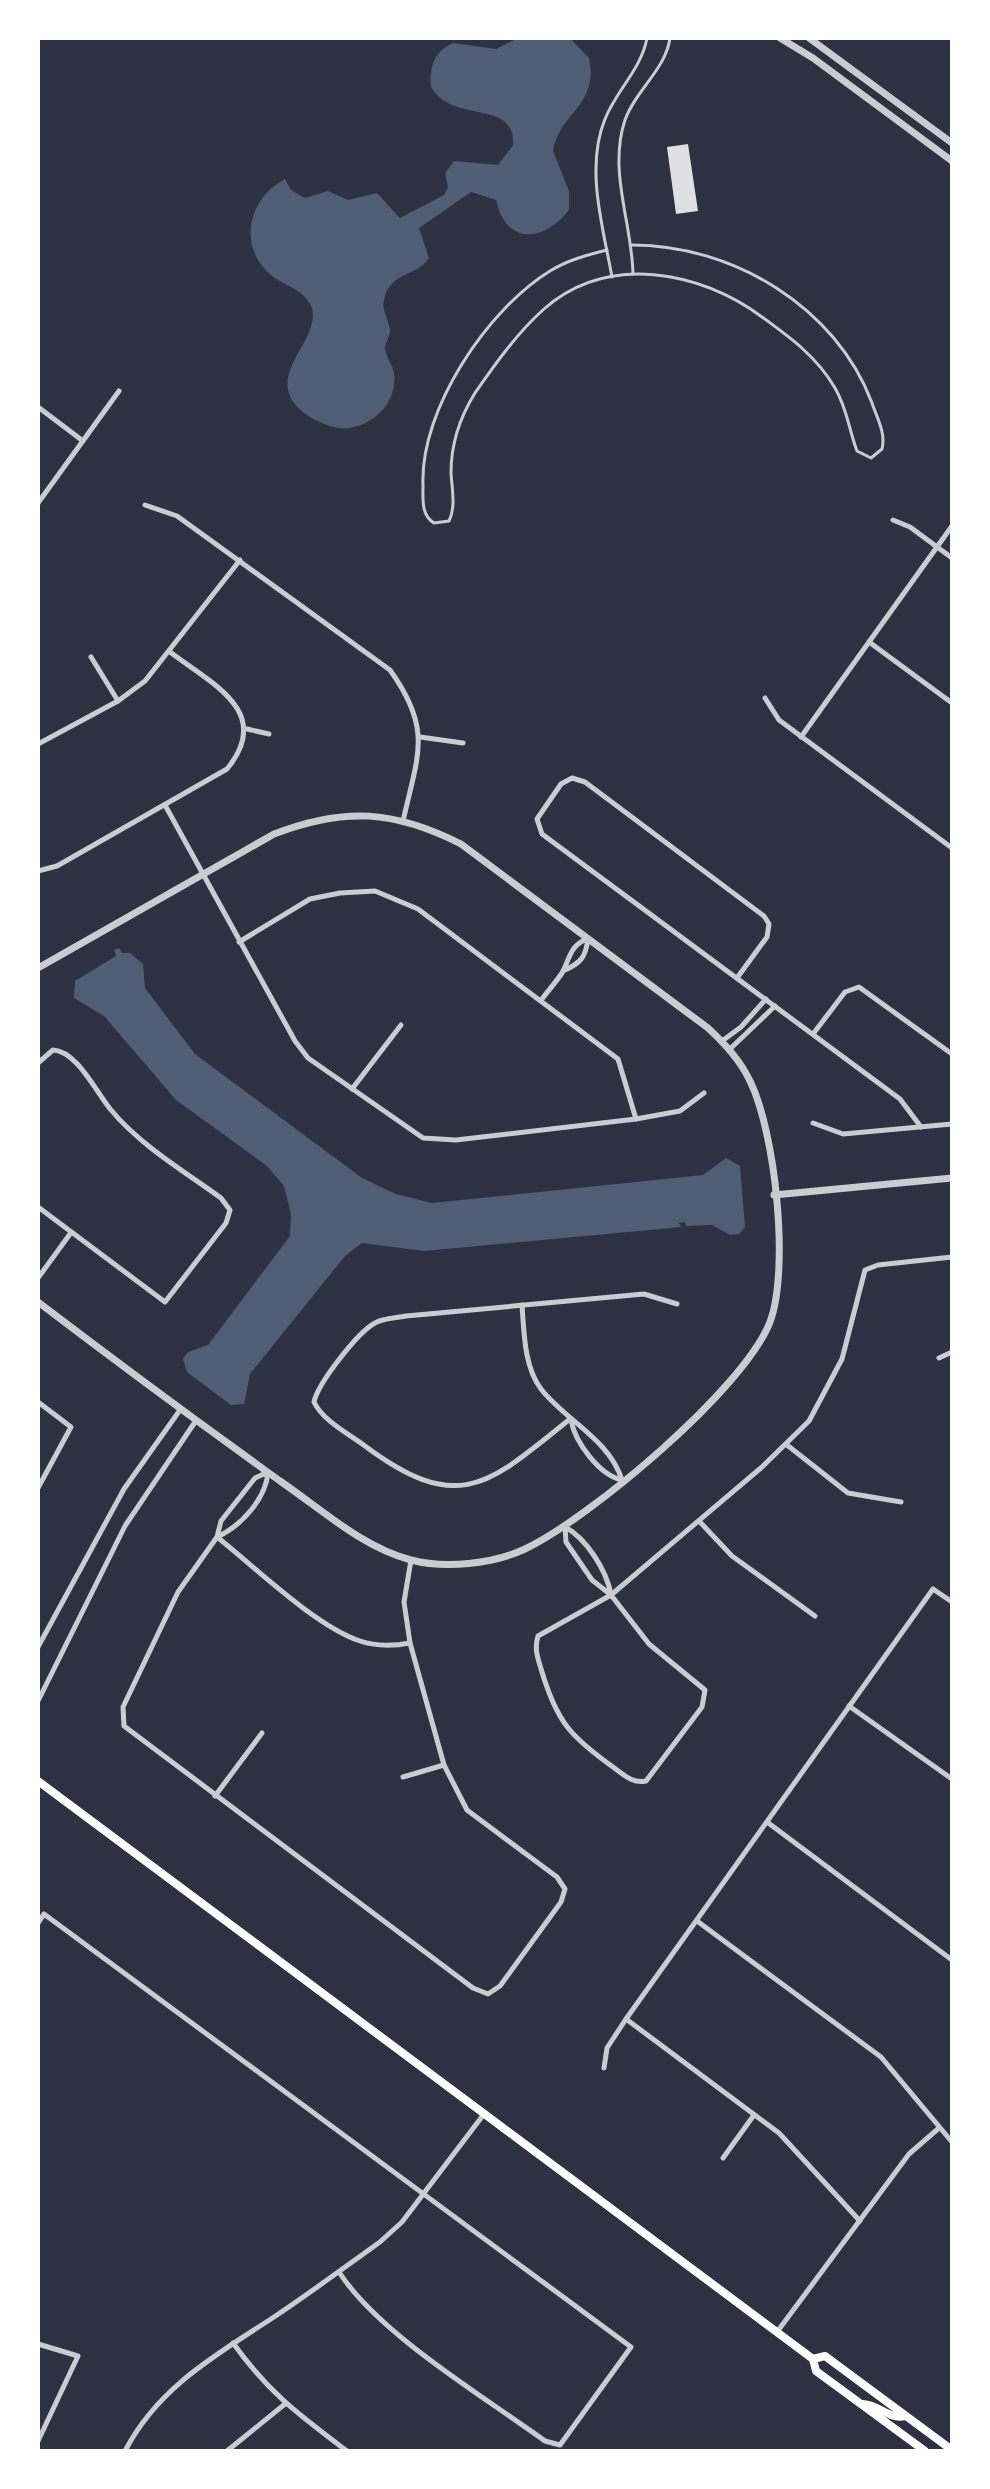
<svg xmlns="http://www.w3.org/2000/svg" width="990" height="2489" viewBox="0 0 990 2489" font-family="Quicksand,sans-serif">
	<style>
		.water { fill: #4f5d75 }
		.building { fill: #e0e0e3 }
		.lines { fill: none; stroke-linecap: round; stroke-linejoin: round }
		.service { stroke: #caccd0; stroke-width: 3 }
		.minor { stroke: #caccd0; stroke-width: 5 }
		.tertiary { stroke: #caccd0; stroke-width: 7 }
		.secondary { stroke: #fff; stroke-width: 8 }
	</style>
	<rect width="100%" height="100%" fill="#2d3142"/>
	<!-- water -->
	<g class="water">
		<path d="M518 38H570L589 58C599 106 560 111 553 151L569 191V210C543 243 506 245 496 200L471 192 419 228 429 258C418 276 393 271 385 296 380 311 389 318 390 331 390 337 385 342 385 349 386 357 392 364 394 372 398 399 378 423 350 428 337 430 322 424 310 417 254 381 321 343 312 309 307 290 284 286 271 275 237 247 248 198 285 179L291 190 305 198 328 191 348 200 377 193 400 218 444 195 448 187 445 173 454 161 498 165 513 145C516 98 453 125 431 87 429 68 434 51 453 43L496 49Z"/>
		<path d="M119 948 122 953H130L143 964 145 988 195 1054 362 1178 396 1194 432 1203 703 1175 726 1158 740 1166 745 1227 739 1234 730 1235 712 1225 686 1226 685 1222 679 1223 681 1227 424 1251 362 1243 345 1256 250 1374 244 1404 231 1405 187 1372 183 1359 188 1352 208 1345 290 1236 291 1214 284 1186 267 1166 176 1100 104 1016 74 998 75 981 116 956 114 950Z"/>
	</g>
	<!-- building -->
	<path class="building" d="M688 144 698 211 676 214 667 147Z"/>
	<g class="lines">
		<!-- service -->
		<g class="service">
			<path d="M607 250C587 255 568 260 550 271 488 309 420 409 423 485 423 499 421 515 434 523L449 521C456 507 452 489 451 473 451 445 460 417 475 393 495 364 518 332 544 309 608 253 700 271 762 317 791 338 817 357 835 388 847 408 849 430 857 451L871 458 882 449C886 433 877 418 872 403 836 307 733 245 632 245"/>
			<path d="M633 274C632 223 608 171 625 120 635 91 666 69 670 38"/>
			<path d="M612 277C603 227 585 168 605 119 617 89 641 70 647 38"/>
		</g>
		<!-- minor -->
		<g class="minor">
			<path d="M38 407 83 441"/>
			<path d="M38 503 119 391"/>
			<path d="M145 505 177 516 390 670C433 730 418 754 403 821"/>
			<path d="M893 520 910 527 952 558"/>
			<path d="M869 642 952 703"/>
			<path d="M91 657 118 701"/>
			<path d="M765 698 779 720 952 848"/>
			<path d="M247 729 269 734"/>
			<path d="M420 737 463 743"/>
			<path d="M801 737 952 526"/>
			<path d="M38 744 118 701 145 681 240 560"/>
			<path d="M165 805 295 1041 308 1058 423 1138 456 1140 636 1119 680 1111 704 1093"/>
			<path d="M38 871 57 866 227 769C274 712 212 684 170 652"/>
			<path d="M239 942 310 899 340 893 375 891 418 909 618 1059 636 1119"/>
			<path d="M737 978 767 937 769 924 764 916 585 782 572 778 561 784 537 819 542 834 900 1099 921 1127"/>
			<path d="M542 999C548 991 556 982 562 973 571 956 569 947 588 938 586 957 581 963 563 971"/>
			<path d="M813 1034 845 992 859 987 952 1054"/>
			<path d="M722 1041 741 1027 766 999"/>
			<path d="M730 1049 775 1006"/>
			<path d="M38 1063 53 1050C77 1051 96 1092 111 1110 141 1146 184 1171 221 1198L230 1210 226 1223 165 1302 38 1207"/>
			<path d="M352 1089 401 1025"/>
			<path d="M813 1123 843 1134 952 1124"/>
			<path d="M38 1278 70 1234"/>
			<path d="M522 1305C524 1331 524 1367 541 1389 566 1421 609 1439 622 1480"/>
			<path d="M939 1358 952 1352"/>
			<path d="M38 1402 71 1427 38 1488"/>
			<path d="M570 1419C490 1483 460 1517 365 1446 349 1434 323 1421 314 1402 318 1383 358 1332 375 1323 383 1318 397 1318 406 1316L644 1294 677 1304"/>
			<path d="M571 1420C575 1442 599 1475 622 1480"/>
			<path d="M787 1445 848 1493 901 1502"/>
			<path d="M699 1521 732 1556 815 1616"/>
			<path d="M565 1527 566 1542 592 1580 611 1595 649 1644 705 1690 702 1707 646 1781C633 1784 624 1775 613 1767 571 1737 557 1722 542 1672 538 1659 534 1649 538 1636L611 1595 762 1467 809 1421 842 1359 865 1270 878 1265 952 1257"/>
			<path d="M565 1527C587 1539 606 1570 611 1594"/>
			<path d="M217 1537C241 1526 266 1499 268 1472L255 1478 221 1521 217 1537 178 1592 123 1707 124 1726 473 1988 488 1994 500 1986 561 1902 565 1889 557 1877 467 1810 444 1765 410 1643 404 1602 411 1560"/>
			<path d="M217 1537C255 1567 315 1626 360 1641 375 1646 394 1646 410 1643"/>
			<path d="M38 1647 124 1489 180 1410"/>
			<path d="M38 1701 125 1526 195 1422"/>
			<path d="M849 1706 952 1779"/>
			<path d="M403 1777 444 1765"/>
			<path d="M215 1796 262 1733"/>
			<path d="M767 1822 952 1960"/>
			<path d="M697 1921 881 2057 952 2142"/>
			<path d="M38 1923 44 1914 631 2347 560 2445 545 2441C483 2396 379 2334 339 2272"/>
			<path d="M626 2019 779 2133 860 2221"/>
			<path d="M604 2068 607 2048 626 2019 933 1589 952 1602"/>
			<path d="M723 2158 754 2115"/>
			<path d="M777 2332 909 2154 939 2128"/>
			<path d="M233 2343C269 2393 298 2414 347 2451"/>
			<path d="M38 2344 78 2356 38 2441"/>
			<path d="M125 2451C158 2387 216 2355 274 2317 310 2293 345 2267 380 2242L402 2222 484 2114"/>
			<path d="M227 2451 285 2404"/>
		</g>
		<!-- tertiary -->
		<g class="tertiary">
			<path d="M780 38 813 58 952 161"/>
			<path d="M809 38 952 143"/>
			<path d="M38 968 274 834C344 807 394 810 461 844L708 1028C725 1044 740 1060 750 1081 775 1132 790 1268 770 1322 744 1389 590 1518 525 1549 493 1564 445 1569 411 1560 362 1547 321 1509 280 1481 198 1422 118 1363 38 1302"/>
			<path d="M774 1195 952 1178"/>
		</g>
		<!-- secondary -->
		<g class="secondary">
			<path d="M38 1781 813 2359 816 2371 925 2451"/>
			<path d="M813 2359 825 2356 952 2450"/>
			<path d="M862 2404C879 2404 888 2420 905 2416"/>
		</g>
	</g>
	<!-- border -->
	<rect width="990" height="2489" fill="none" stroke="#ffffff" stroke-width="80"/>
</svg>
